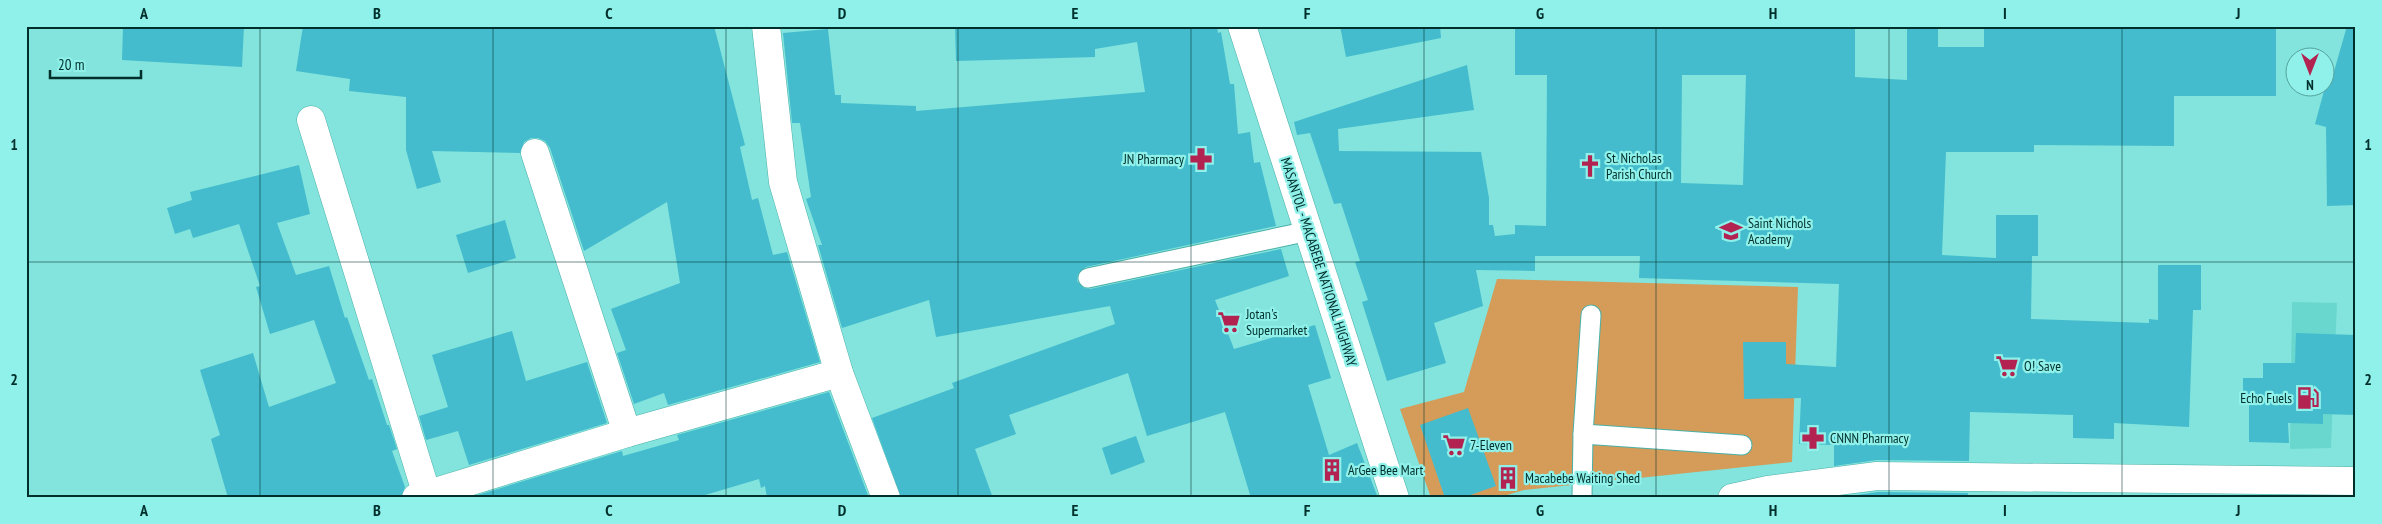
<svg xmlns="http://www.w3.org/2000/svg" width="2382" height="524" viewBox="0 0 2382 524" font-family="'PT Sans Narrow',sans-serif">
	<style>
		.built { fill: #6ad7ce }
		.green { fill: #d59b59 }
		.building { fill: #44bccd; fill-rule: evenodd }
		.lines { fill: none; stroke-linecap: round; stroke-linejoin: round }
		.lane-casing { stroke: #4bb0a8; stroke-width: 21 }
		.street-casing { stroke: #4bb0a8; stroke-width: 29 }
		.secondary-casing { stroke: #4bb0a8; stroke-width: 29 }
		.lane { stroke: #fff; stroke-width: 19 }
		.street { stroke: #fff; stroke-width: 28 }
		.secondary { stroke: #fff; stroke-width: 28 }
		.grid { fill: none; stroke: #012f2c; stroke-width: 1; stroke-opacity: 0.55 }
		.labels { text-anchor: middle; stroke-width: 4.5; stroke-linejoin: round; paint-order: stroke }
		.poi-label { font-size: 14px; fill: #012f2c; stroke: #8ff1e9; text-anchor: start }
		.street-label { font-size: 14px; fill: #012f2c; stroke: #8ff1e9 }
		.neatline { fill: none; stroke: #012f2c; stroke-width: 2 }
		.grid-label { font-size: 16px; text-anchor: middle; font-weight: bold; fill: #012f2c }
	</style>
	<rect width="100%" height="100%" fill="#82e4dc"/>
	<!-- built -->
	<path class="built" d="M2292 302 2337 303 2331 448 2290 449Z"/>
	<!-- green -->
	<path class="green" d="M1497 279 1798 287 1792 462 1524 490 1497 498H1431L1400 409 1464 392Z"/>
	<!-- building -->
	<g class="building">
		<path d="M123 26H244L242 67 122 60Z"/>
		<path d="M303 26H714L745 145 740 147 752 200 758 198 773 255 787 252 820 362 668 405 664 393 634 404 617 353 626 350 611 309 680 283 667 202 584 251 550 148 545 141 538 138H531L524 142 520 153 432 151 441 182 417 189 406 150V97L349 91 350 79 296 71Z"/>
		<path d="M955 26H1217L1218 33 1221 32 1230 84H1234L1238 134 1250 132 1254 163 1260 162 1276 226 1086 267 1078 274 1077 281 1084 288 1090 289 1281 249 1289 276 1215 300 1234 349 1315 325 1331 378 1308 385 1329 455 1357 443 1378 498H1251L1225 412 1147 436 1128 373 1009 415 1016 434 975 449 993 498H901L872 418 954 388 952 383 1115 324 1110 306 936 337 929 300 842 328 818 245H822L806 199 811 197 800 123H792L783 33 828 29 835 95H841V103L916 106V111L1145 92 1137 42 1095 49V57L956 61Z"/>
		<path d="M1340 26H1440L1441 38 1346 57Z"/>
		<path d="M1515 26H1855V77L1907 80V26H1938V47H1984V26H2276V96H2174V146L2034 145V152H1946L1942 255 1996 258V215H2038V256H2032L2031 319 2149 323V319L2158 320V265H2201V310H2193L2189 427 2114 423V439L2073 438V415L1970 412 1969 461 1877 460 1834 466V445L1799 444 1801 398 1744 399 1743 342H1786V364L1836 367 1839 284 1639 278 1640 256H1535V271L1476 270 1483 306 1434 323 1446 363 1387 381 1362 302 1368 300 1355 262 1360 261 1341 203 1334 204 1310 133 1297 135 1294 122 1467 65 1474 110 1338 129 1339 151 1481 152 1489 198V225H1493L1495 236 1515 234V225L1546 226 1547 75H1515ZM1682 75H1746L1743 185 1681 183Z"/>
		<path d="M2347 26H2356V205L2327 206 2326 127 2315 124 2327 80 2331 82Z"/>
		<path d="M299 165 310 214 277 223 296 275 329 266 345 318 347 317 369 380 372 379 387 425H389L397 449 392 451 405 487 401 498H228L211 439 220 435 200 370 253 353 269 407 336 383 314 320 270 334 256 287 260 286 239 224 193 238 190 229 175 234 167 208 192 200 190 192Z"/>
		<path d="M505 220 516 258 468 273 456 235Z"/>
		<path d="M512 331 526 381 587 362 607 423 469 465 458 431 426 440 419 416 448 407 432 355Z"/>
		<path d="M2296 333 2356 335V415L2323 414V424L2288 423 2289 443 2249 442V404H2243V378H2263V363H2295Z"/>
		<path d="M829 392 869 498H767L765 486 761 488 759 479 695 498H478V495L622 451 623 456 679 440 677 435Z"/>
		<path d="M1468 408 1496 486 1462 498H1445L1420 425Z"/>
		<path d="M1136 436 1145 462 1111 475 1102 448Z"/>
		<path d="M1878 492 1968 493V498H1835Z"/>
	</g>
	<g class="lines">
		<defs>
			<g id="lane">
				<path d="M1088 278 1309 231"/>
				<path d="M1583 434 1591 315"/>
				<path d="M1582 498 1583 434 1742 445"/>
			</g>
			<g id="street">
				<path d="M766 26 783 182 839 373 886 498"/>
				<path d="M311 120 427 495"/>
				<path d="M535 153 627 433"/>
				<path d="M416 498 627 433 839 373"/>
			</g>
			<g id="secondary">
				<path d="M1242 26 1395 498"/>
				<path d="M1732 498 1768 490 1877 476 2356 481"/>
			</g>
		</defs>
		<!-- lane casing -->
		<use href="#lane" class="lane-casing"/>
		<!-- street casing -->
		<use href="#street" class="street-casing"/>
		<!-- secondary casing -->
		<use href="#secondary" class="secondary-casing"/>
		<!-- lane -->
		<use href="#lane" class="lane"/>
		<!-- street -->
		<use href="#street" class="street"/>
		<!-- secondary -->
		<use href="#secondary" class="secondary"/>
	</g>
	<!-- grid -->
	<path class="grid" d="M260 26V498M493 26V498M726 26V498M958 26V498M1191 26V498M1424 26V498M1656 26V498M1889 26V498M2122 26V498M26 262H2356"/>
	<!-- icons -->
	<defs>
		<symbol id="pharmacy-bare" viewBox="-9 -9 18 18"><path d="M-2-6h4v4h4v4h-4v4h-4v-4h-4v-4h4Z" fill="#b32351" stroke="#8ff1e9" stroke-width="2.5" paint-order="stroke"/></symbol>
		<symbol id="church-bare" viewBox="-9 -9 18 18"><path d="M-1.2-6h2.4v3.5h3.3v2.4h-3.3V6h-2.4V-.1h-3.3v-2.4h3.3Z" fill="#b32351" stroke="#8ff1e9" stroke-width="2.5" paint-order="stroke"/></symbol>
		<symbol id="university-bare" viewBox="-9 -9 18 18"><path d="M0-5L7-2L0 1L-7-2ZM-4 1L0 2.5L4 1V4Q0 6-4 4Z" fill="#b32351" stroke="#8ff1e9" stroke-width="2.5" paint-order="stroke"/></symbol>
		<symbol id="supermarket-bare" viewBox="-9 -9 18 18"><path d="M-6-5.5h2.5l.6 2H6L4.5 2H-2.5L-4.4-4H-6ZM-1.5 3.2a1.3 1.3 0 1 0 .1 0ZM3 3.2a1.3 1.3 0 1 0 .1 0Z" fill="#b32351" stroke="#8ff1e9" stroke-width="2.5" paint-order="stroke"/></symbol>
		<symbol id="fuel-bare" viewBox="-9 -9 18 18"><path d="M-5.5-6h7V0h2V4h1.3V-2.5L3-4.5l.8-.8L6-3V5H2.5V1h-1V6h-7ZM-4.2-4.7v3.2H.2V-4.7Z" fill="#b32351" stroke="#8ff1e9" stroke-width="2.5" paint-order="stroke"/></symbol>
		<symbol id="building-bare" viewBox="-9 -9 18 18"><path d="M-4-6H4V6H1V3H-1V6H-4ZM-2.5-4.3h1.7v1.8h-1.7ZM.8-4.3h1.7v1.8H.8ZM-2.5-1h1.7V.8h-1.7ZM.8-1h1.7V.8H.8Z" fill="#b32351" stroke="#8ff1e9" stroke-width="2.5" paint-order="stroke"/></symbol>
	</defs>
	<g fill-rule="evenodd">
		<use href="#pharmacy-bare" x="1185" y="143" width="32" height="32"/>
		<use href="#church-bare" x="1574" y="150" width="32" height="32"/>
		<use href="#university-bare" x="1715" y="215" width="32" height="32"/>
		<use href="#supermarket-bare" x="1213" y="306" width="32" height="32"/>
		<use href="#supermarket-bare" x="1991" y="350" width="32" height="32"/>
		<use href="#fuel-bare" x="2292" y="382" width="32" height="32"/>
		<use href="#pharmacy-bare" x="1797" y="422" width="32" height="32"/>
		<use href="#supermarket-bare" x="1438" y="429" width="32" height="32"/>
		<use href="#building-bare" x="1316" y="454" width="32" height="32"/>
		<use href="#building-bare" x="1492" y="462" width="32" height="32"/>
	</g>
	<g class="labels">
		<!-- poi labels -->
		<g class="poi-label">
			<text x="1606" y="163">St. Nicholas<tspan x="1606" dy="16">Parish Church</tspan></text>
			<text x="1184" y="164" text-anchor="end">JN Pharmacy</text>
			<text x="1748" y="228">Saint Nichols<tspan x="1748" dy="16">Academy</tspan></text>
			<text x="1246" y="319">Jotan's<tspan x="1246" dy="16">Supermarket</tspan></text>
			<text x="2024" y="371">O! Save</text>
			<text x="2292" y="403" text-anchor="end">Echo Fuels</text>
			<text x="1830" y="443">CNNN Pharmacy</text>
			<text x="1470" y="450">7-Eleven</text>
			<text x="1348" y="475">ArGee Bee Mart</text>
			<text x="1525" y="483">Macabebe Waiting Shed</text>
		</g>
		<!-- street labels -->
		<g class="street-label">
			<text transform="translate(1319 262) rotate(72)" y="5">MASANTOL - MACABEBE NATIONAL HIGHWAY</text>
		</g>
	</g>
	<!-- border -->
	<rect width="2382" height="524" fill="none" stroke="#8ff1e9" stroke-width="55"/>
	<!-- north arrow -->
	<g transform="translate(2310 72) rotate(180)"><circle r="24" fill="#8ff1e9" stroke="#56a39d"/>
	<path d="M0-4L9 19L0 12L-9 19Z" fill="#b32351"/>
	<text y="-8" font-size="14" font-weight="bold" text-anchor="middle" fill="#012f2c">N</text>
	</g>
	<!-- scale -->
	<path d="M50 70v8h91v-8" fill="none" stroke="#012f2c" stroke-width="2.5"/>
	<text x="58" y="70" font-size="15" fill="#012f2c" stroke="#8ff1e9" stroke-width="4" paint-order="stroke">20 m</text>
	<rect x="28" y="28" width="2326" height="468" class="neatline"/>
	<g class="grid-label">
		<text x="144" y="19">A</text>
		<text x="377" y="19">B</text>
		<text x="609" y="19">C</text>
		<text x="842" y="19">D</text>
		<text x="1075" y="19">E</text>
		<text x="1307" y="19">F</text>
		<text x="1540" y="19">G</text>
		<text x="1773" y="19">H</text>
		<text x="2005" y="19">I</text>
		<text x="2238" y="19">J</text>
		<text x="14" y="150">1</text>
		<text x="2368" y="150">1</text>
		<text x="14" y="385">2</text>
		<text x="2368" y="385">2</text>
		<text x="144" y="516">A</text>
		<text x="377" y="516">B</text>
		<text x="609" y="516">C</text>
		<text x="842" y="516">D</text>
		<text x="1075" y="516">E</text>
		<text x="1307" y="516">F</text>
		<text x="1540" y="516">G</text>
		<text x="1773" y="516">H</text>
		<text x="2005" y="516">I</text>
		<text x="2238" y="516">J</text>
	</g>
</svg>
